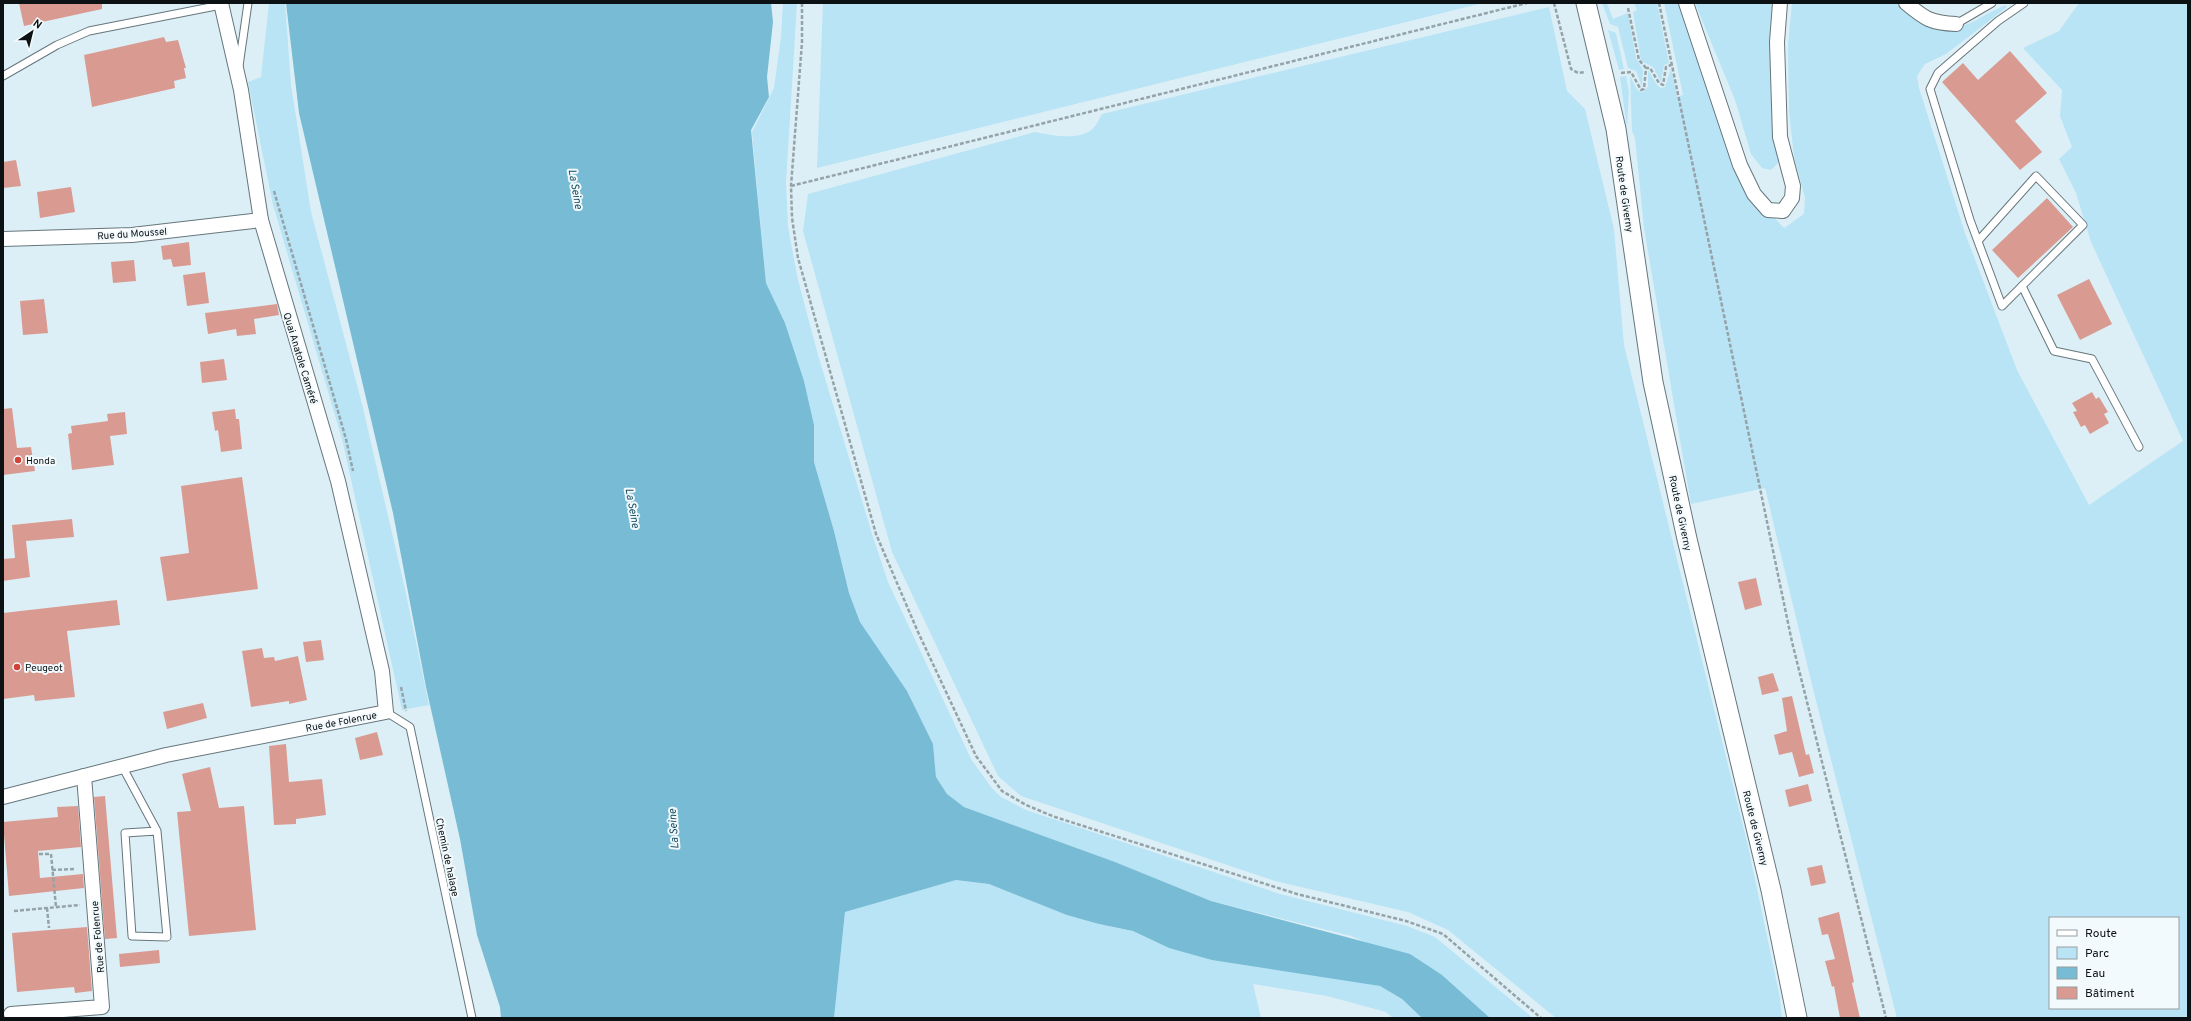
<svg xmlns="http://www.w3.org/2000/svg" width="2191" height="1021" viewBox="0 0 2191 1021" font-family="Overpass,sans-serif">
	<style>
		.green { fill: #b8e4f5; fill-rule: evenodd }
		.water { fill: #78bbd4 }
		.building { fill: #d99b91 }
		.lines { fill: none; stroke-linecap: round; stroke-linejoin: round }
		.lane-casing { stroke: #66767c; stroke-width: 9 }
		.street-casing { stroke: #66767c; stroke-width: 16 }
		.secondary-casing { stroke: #66767c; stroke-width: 21 }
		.path { stroke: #95a3a8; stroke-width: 2.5; stroke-dasharray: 4 2; stroke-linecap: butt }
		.lane { stroke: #fff; stroke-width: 7 }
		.street { stroke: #fff; stroke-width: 14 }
		.secondary { stroke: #fff; stroke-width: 19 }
		.poi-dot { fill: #d14336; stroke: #f3fafd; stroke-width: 1.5 }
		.labels { text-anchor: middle; stroke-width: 4; stroke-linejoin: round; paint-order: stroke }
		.street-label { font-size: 10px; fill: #0c1214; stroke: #f3fafd }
		.poi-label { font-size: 10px; fill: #0c1214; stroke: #f3fafd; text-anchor: start }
		.water-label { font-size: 11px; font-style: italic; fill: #104a5c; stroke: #f3fafd }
	</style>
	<rect width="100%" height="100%" fill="#ddeff6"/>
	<!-- green -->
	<g class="green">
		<path d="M269 3H285L291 85 311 212 362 404 405 589 429 705 402 710 342 439 273 205 248 82 261 77Z"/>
		<path d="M783 3H797L786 183 788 227 798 280 818 355 873 537 888 582 971 759 991 787 1001 797 1026 810 1280 894 1407 926 1435 937 1533 1018H1490L1442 975 1351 936 1211 901 1115 862 964 807 947 794 936 777 933 744 907 691 860 622 849 593 834 531 814 462V425L804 381 785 323 766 283 752 132 774 88 781 37Z"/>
		<path d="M823 3H1483L817 168Z"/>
		<path d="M1602 3H1607L1613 19 1628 13 1636 58 1643 70 1642 87 1636 71 1628 68 1618 27 1610 24Z"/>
		<path d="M1634 3H1657L1669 63 1664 65 1661 82 1653 67 1643 62 1641 60 1633 12 1637 10Z"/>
		<path d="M1664 3H1682L1745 187 1784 228 1804 214 1805 198 1794 157 1789 111 1788 45 1792 3H1896C1905 12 1913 17 1925 22 1960 39 1975 17 2006 5V8L1946 54 1925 64 1917 76 1919 88 1965 233 2017 370 2089 505 2183 441 2091 242 2076 193 2059 159 2072 147 2060 116 2062 90 2023 48 2059 31 2079 3H2188V1018H1897L1813 689 1765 488 1691 504 1644 228 1635 138 1632 131 1630 76 1638 91 1644 92 1648 86V70L1657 85 1661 88 1665 87 1671 68 1677 97 1683 95ZM2050 918H2178V1008H2050Z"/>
		<path d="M1695 3H1777L1781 160 1771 170 1762 168 1751 154 1735 100Z"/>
		<path d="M1549 7 1567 91 1585 109 1614 229 1624 345 1748 846 1780 998 1782 1018H1556L1448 930 1408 912 1275 881 1021 796 998 776 892 552 803 231 808 194 1035 132C1051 135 1077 141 1091 130 1096 127 1099 119 1102 114Z"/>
		<path d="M1608 30 1616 33 1624 69 1619 70Z"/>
		<path d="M1626 76 1629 92 1627 128 1620 77Z"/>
		<path d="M956 880 989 884 1099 924 1133 931 1169 948 1380 986 1402 999 1422 1018H1393L1386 1012 1327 996 1253 984 1261 1018H834L845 912Z"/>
	</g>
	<!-- water -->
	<path class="water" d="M286 3H771L773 22 767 77 769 97 751 130 766 283 785 323 804 381 814 425V462L834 531 849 593 860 622 907 691 933 744 936 777 947 794 964 807 1115 862 1211 901 1410 954 1442 975 1490 1018H1422L1402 999 1380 986 1212 960 1169 948 1133 931 1099 924 1067 915 989 884 956 880 845 912 834 1018H501L500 1007 477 935 460 839 426 687 393 513 299 113Z"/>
	<!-- building -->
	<g class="building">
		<path d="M19 3H102V9L24 26Z"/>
		<path d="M164 37 166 42 178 40 186 68H184L186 78 174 81 175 88 92 107 84 55Z"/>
		<path d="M2010 51 2047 93 2015 121 2042 152 2020 170 1942 82 1963 63 1978 80Z"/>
		<path d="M16 160 21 186 3 188V162Z"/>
		<path d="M71 187 75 212 40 218 37 192Z"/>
		<path d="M2047 198 2073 227 2018 278 1992 250Z"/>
		<path d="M189 242 191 265 173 267 171 259 163 260 161 246Z"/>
		<path d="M134 260 136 281 113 283 111 262Z"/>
		<path d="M205 272 209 303 187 306 183 275Z"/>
		<path d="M2089 279 2112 324 2080 340 2057 295Z"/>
		<path d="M44 299 48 333 23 335 20 301Z"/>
		<path d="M277 304 279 315 254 319 256 334 237 336 236 329 208 334 205 313Z"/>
		<path d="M224 359 227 380 202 383 200 362Z"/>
		<path d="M2092 392 2096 399 2099 397 2108 412 2104 414 2109 423 2090 434 2085 425 2081 427 2073 412 2077 411 2072 403Z"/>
		<path d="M12 408 17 448 31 447 35 471 3 475V409Z"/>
		<path d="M235 409 236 419H239L242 449 221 452 218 430 215 431 212 412Z"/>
		<path d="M125 412 127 434 110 436 114 465 72 470 68 434 72 433 71 426 108 421 107 414Z"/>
		<path d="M242 477 258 589 167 601 160 557 189 553 181 486Z"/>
		<path d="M72 519 74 537 26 541 30 577 3 581V559L15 558 12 525Z"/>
		<path d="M1756 578 1762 605 1745 610 1738 582Z"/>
		<path d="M117 600 120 625 67 631 75 697 35 701 34 695 3 699V613Z"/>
		<path d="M321 640 324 660 306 662 303 642Z"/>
		<path d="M262 648 264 658 274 657 275 661 298 656 307 700 289 704V701L251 707 242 651Z"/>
		<path d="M1773 673 1779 691 1762 695 1758 677Z"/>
		<path d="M1792 696 1806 755 1809 754 1814 773 1799 777 1792 752 1779 755 1774 735 1787 731 1782 698Z"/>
		<path d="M203 703 207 718 167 729 163 712Z"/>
		<path d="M377 732 383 755 360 760 355 738Z"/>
		<path d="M286 744 289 782 322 779 326 815 296 819V824L274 825 269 746Z"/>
		<path d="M210 767 219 808 244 806 256 930 189 936 177 812 191 811 182 774Z"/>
		<path d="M1808 784 1812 801 1789 807 1785 790Z"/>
		<path d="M105 796 117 938 105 939 94 797Z"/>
		<path d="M78 806 81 847 38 851 40 878 83 874 84 888 9 896 3 822 58 817 57 807Z"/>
		<path d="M1822 865 1826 883 1811 886 1807 868Z"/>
		<path d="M1839 912 1854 982 1852 983 1860 1018H1840L1834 986 1832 987 1825 961 1835 959 1828 934 1822 935 1818 918Z"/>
		<path d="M87 927 92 991 75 993 74 987 17 992 12 933Z"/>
		<path d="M159 950 160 963 120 967 119 954Z"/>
	</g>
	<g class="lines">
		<defs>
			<g id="lane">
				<path d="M1956 24 1992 3"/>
				<path d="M239 66 248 3"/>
				<path d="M3 76 57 45 89 31 221 5"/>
				<path d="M1978 241 2036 176 2083 225 2002 306 1970 220 1930 89 1938 73 1998 21 2024 3"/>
				<path d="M2022 286 2054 351 2092 359 2139 447"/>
				<path d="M386 712 410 727 472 1018"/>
				<path d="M122 766 157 831 167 937 132 936 125 833 157 831"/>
			</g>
			<g id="street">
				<path d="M1686 3 1740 165 1754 194 1768 210 1783 211 1792 198 1793 186 1780 137 1777 42 1780 3"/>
				<path d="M1906 3C1925 19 1931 23 1956 24"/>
				<path d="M3 239 132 235 261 220"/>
				<path d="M3 797 166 755 386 712 382 671 338 481 261 220 241 90 221 3"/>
				<path d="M11 1014 102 1007 84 776"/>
			</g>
			<path id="secondary" d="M1586 3 1616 129 1653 382 1687 539 1771 890 1797 1018"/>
		</defs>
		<!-- lane casing -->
		<use href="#lane" class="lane-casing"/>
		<!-- street casing -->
		<use href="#street" class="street-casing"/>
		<!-- secondary casing -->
		<use href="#secondary" class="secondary-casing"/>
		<!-- path -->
		<g class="path">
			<path d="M802 3V42L791 186 792 218 798 258 876 534 918 632 976 756 1002 791 1026 805 1055 817 1297 894 1406 921 1443 934 1541 1018"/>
			<path d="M1554 3 1571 69 1578 73 1585 72"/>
			<path d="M1659 3 1792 642 1886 1018"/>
			<path d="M1628 8 1639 60 1646 68"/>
			<path d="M1621 73 1631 72 1641 90 1644 89 1646 68H1650L1659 83 1663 85 1666 67 1671 65"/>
			<path d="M791 186 1527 3"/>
			<path d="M274 191 346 439 353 471"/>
			<path d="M401 687 406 711"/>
			<path d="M39 854H51L56 907"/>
			<path d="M52 870 76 869"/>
			<path d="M47 908 49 928"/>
			<path d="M14 911 80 905"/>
		</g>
		<!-- lane -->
		<use href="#lane" class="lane"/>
		<!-- street -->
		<use href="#street" class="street"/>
		<!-- secondary -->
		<use href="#secondary" class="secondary"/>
	</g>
	<!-- markers -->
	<g class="poi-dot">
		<circle cx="18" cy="460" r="4"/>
		<circle cx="17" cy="667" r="4"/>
	</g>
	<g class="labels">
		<!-- street labels -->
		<g class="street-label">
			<text transform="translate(1625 194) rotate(82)" y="4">Route de Giverny</text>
			<text transform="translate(132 233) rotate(-4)" y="4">Rue du Moussel</text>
			<text transform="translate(301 358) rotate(73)" y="4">Quai Anatole Caméré</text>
			<text transform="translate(1681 513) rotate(78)" y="4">Route de Giverny</text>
			<text transform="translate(341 721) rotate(-11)" y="4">Rue de Folenrue</text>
			<text transform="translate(1756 828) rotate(76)" y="4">Route de Giverny</text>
			<text transform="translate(448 857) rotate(78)" y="4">Chemin de halage</text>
			<text transform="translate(97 937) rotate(-95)" y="4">Rue de Folenrue</text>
		</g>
		<!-- poi labels -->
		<g class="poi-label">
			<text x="26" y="464">Honda</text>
			<text x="25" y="671">Peugeot</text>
		</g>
		<!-- water labels -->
		<g class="water-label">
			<text transform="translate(576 189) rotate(80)" y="4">La Seine</text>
			<text transform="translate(633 508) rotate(80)" y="4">La Seine</text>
			<text transform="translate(673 829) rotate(-94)" y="4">La Seine</text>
		</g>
	</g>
	<!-- border -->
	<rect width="2191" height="1021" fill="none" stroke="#0c1214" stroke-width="8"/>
	<!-- legend -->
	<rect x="2049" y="917" width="130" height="92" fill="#f3fafd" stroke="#979da0"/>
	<rect x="2057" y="930" width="20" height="6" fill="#ffffff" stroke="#979da0"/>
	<text x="2085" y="937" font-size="12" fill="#0c1214">Route</text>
	<rect x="2057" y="947" width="20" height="12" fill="#b8e4f5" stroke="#979da0"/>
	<text x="2085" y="957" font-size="12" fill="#0c1214">Parc</text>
	<rect x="2057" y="967" width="20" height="12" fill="#78bbd4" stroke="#979da0"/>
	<text x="2085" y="977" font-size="12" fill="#0c1214">Eau</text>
	<rect x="2057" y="987" width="20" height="12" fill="#d99b91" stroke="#979da0"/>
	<text x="2085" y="997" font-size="12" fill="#0c1214">Bâtiment</text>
	<!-- north arrow -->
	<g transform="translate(32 32) rotate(35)" stroke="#f3fafd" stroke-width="3" paint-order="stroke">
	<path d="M0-3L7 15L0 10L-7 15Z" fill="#0c1214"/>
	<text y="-6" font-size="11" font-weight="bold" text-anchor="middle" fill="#0c1214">N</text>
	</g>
</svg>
